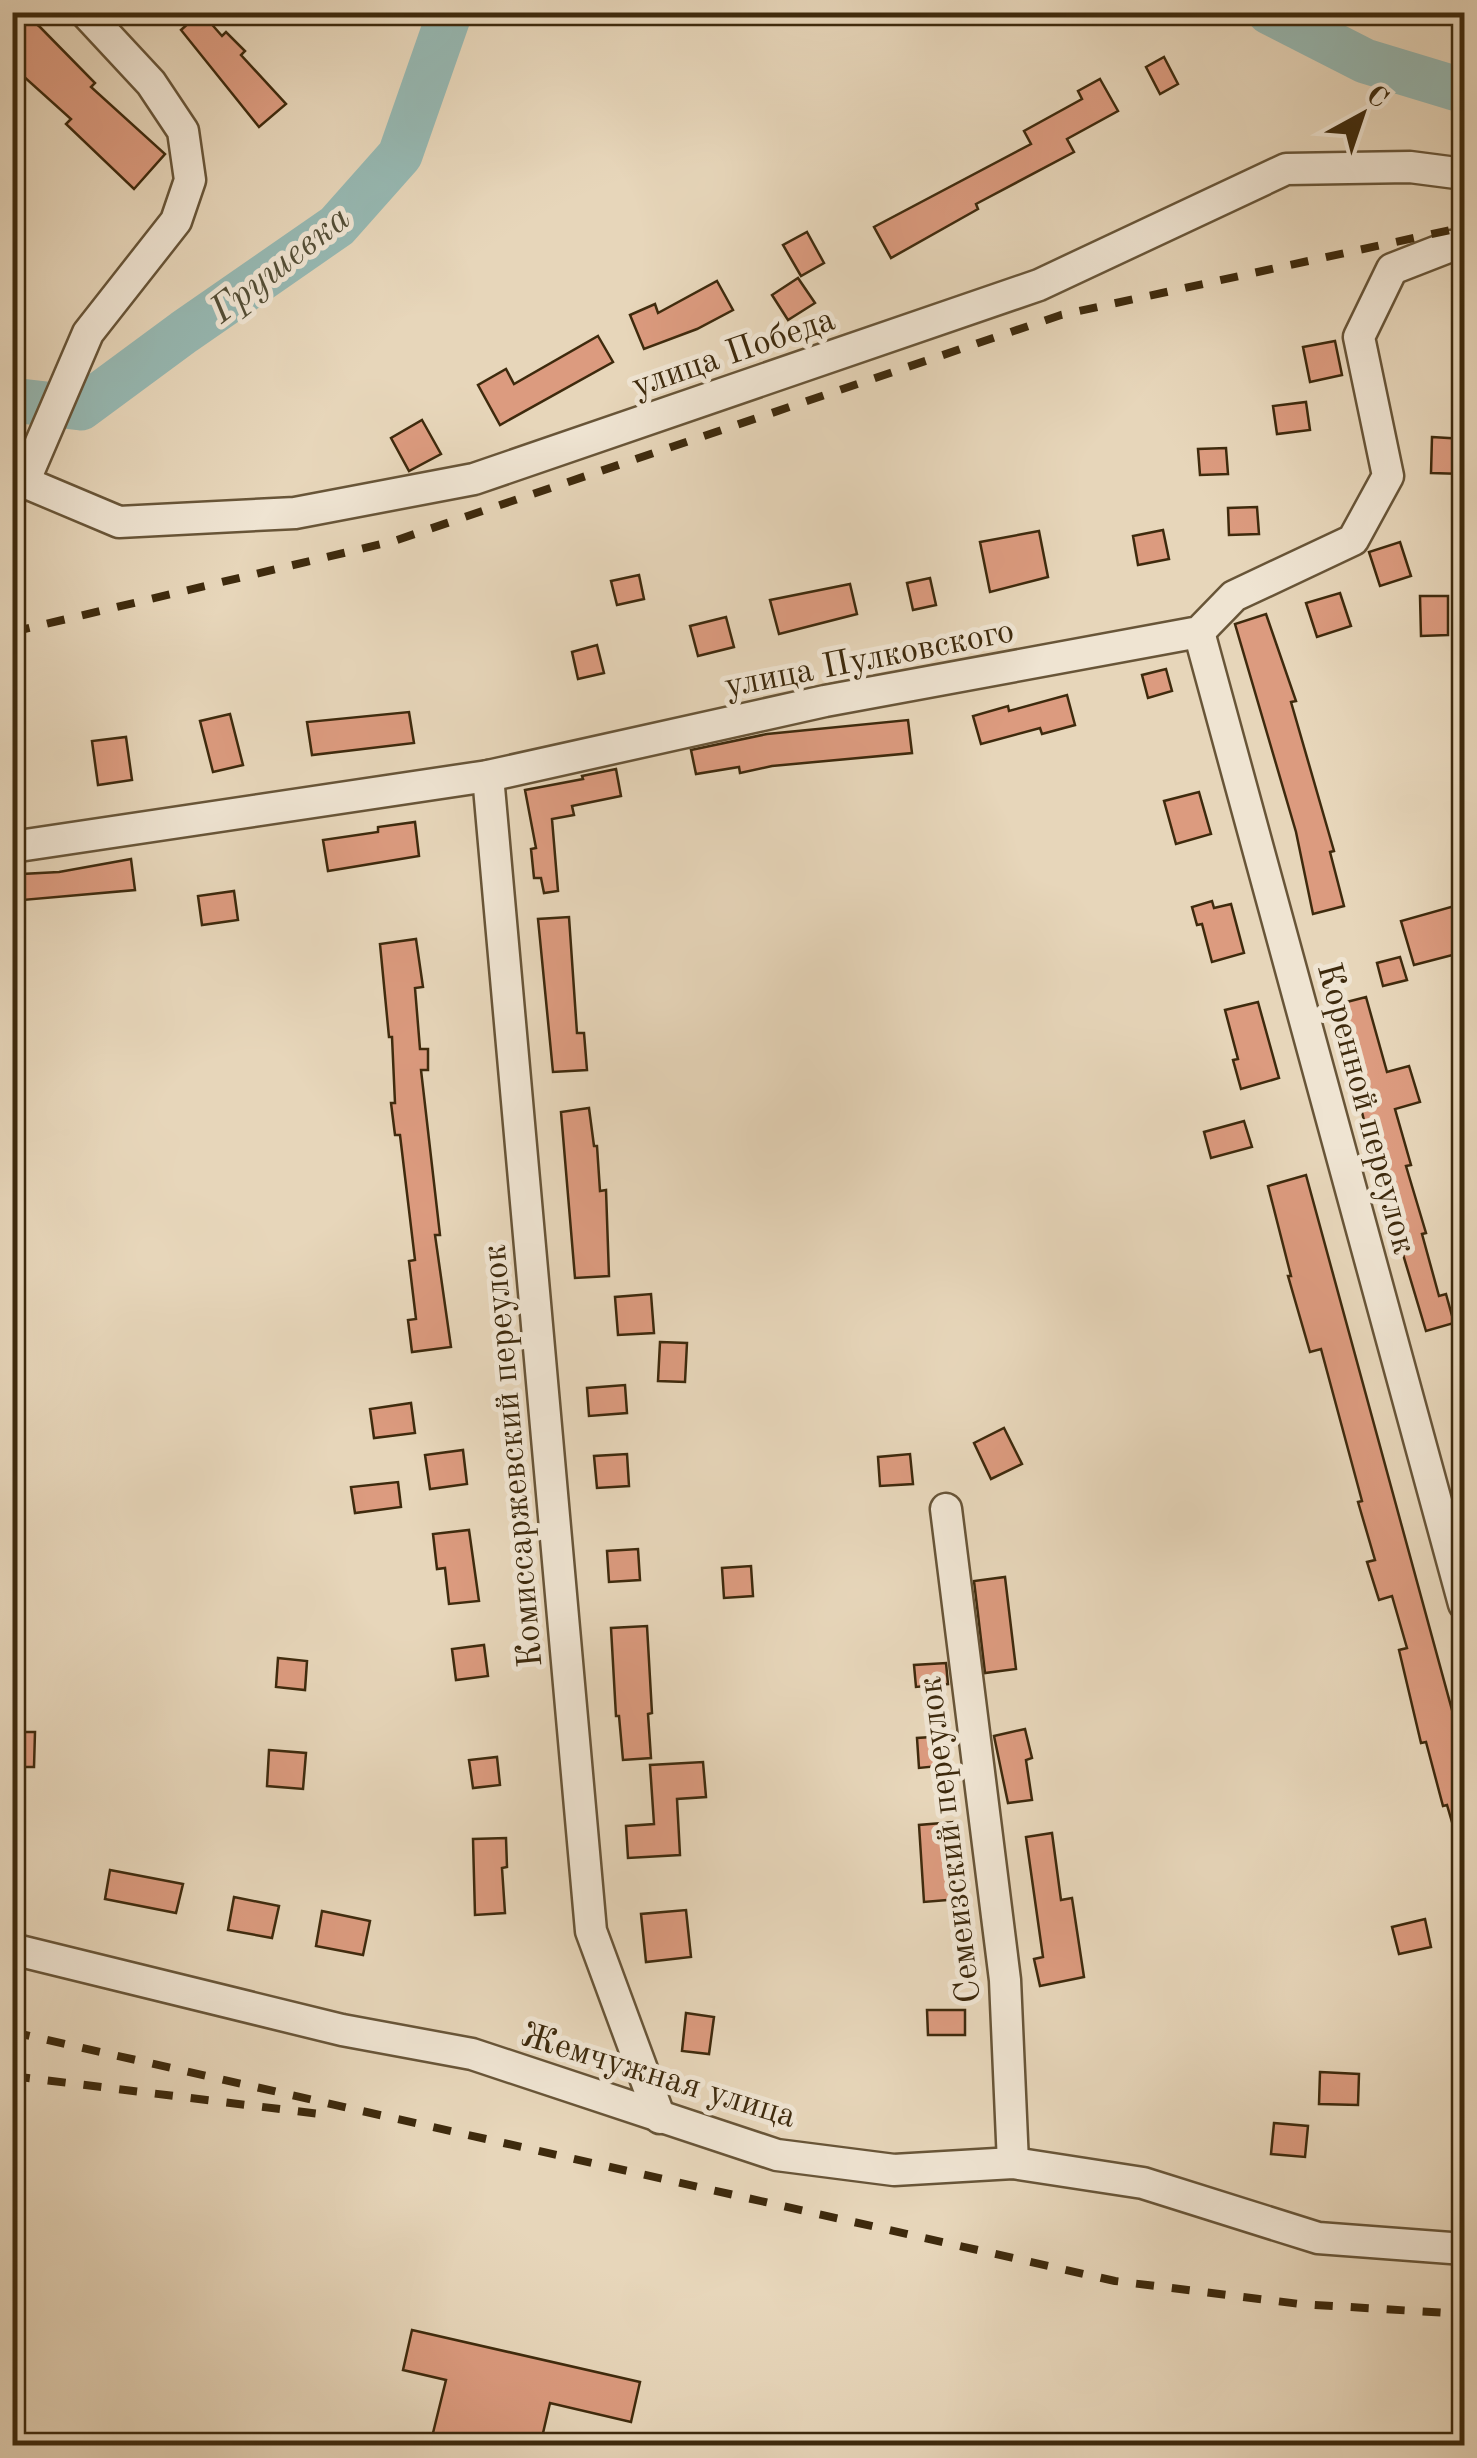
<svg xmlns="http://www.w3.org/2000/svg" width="1477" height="2458" viewBox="0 0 1477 2458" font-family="'Old Standard TT',serif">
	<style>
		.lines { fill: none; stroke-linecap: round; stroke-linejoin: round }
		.river { stroke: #97b9b3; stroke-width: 45 }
		.building { fill: #dc9b7f; stroke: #3e2a0d; stroke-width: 2.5 }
		.minor-casing { stroke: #685538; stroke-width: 35 }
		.minor { stroke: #efe4d2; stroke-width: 30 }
		.rail { stroke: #3e2a0d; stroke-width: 8; stroke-dasharray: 18 18; stroke-linecap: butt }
		.labels { text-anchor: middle; stroke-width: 10; stroke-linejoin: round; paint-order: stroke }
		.street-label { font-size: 35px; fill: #3e2a0d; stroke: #efe4d2 }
		.water-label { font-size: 38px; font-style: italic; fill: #544e36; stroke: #efe4d2 }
	</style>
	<rect width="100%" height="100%" fill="#e7d6ba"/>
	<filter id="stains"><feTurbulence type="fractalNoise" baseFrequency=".002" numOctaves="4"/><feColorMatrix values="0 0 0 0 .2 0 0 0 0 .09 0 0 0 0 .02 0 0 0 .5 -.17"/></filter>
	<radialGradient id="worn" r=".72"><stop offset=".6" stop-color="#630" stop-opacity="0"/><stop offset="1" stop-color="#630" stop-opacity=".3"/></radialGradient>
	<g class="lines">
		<!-- river -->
		<g class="river">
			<path d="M1269 12 1365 61 1464 91"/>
			<path d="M12 400 81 408 184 332 337 226 400 155 450 12"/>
		</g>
	</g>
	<!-- building -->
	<g class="building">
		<path d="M12 12H21L40 27 95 83 91 87 165 154 134 189 66 124 71 119 12 66Z"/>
		<path d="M201 12 222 36 226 32 245 51 241 55 286 104 259 127 181 30Z"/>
		<path d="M1164 57 1178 84 1160 94 1146 67Z"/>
		<path d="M1100 79 1118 111 1067 139 1074 152 976 204 978 209 891 258 874 227 1031 144 1024 131 1082 99 1078 91Z"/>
		<path d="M807 232 824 263 801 276 783 245Z"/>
		<path d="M798 278 815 303 788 320 772 295Z"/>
		<path d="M717 281 733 310 697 329 644 349 630 315 655 304 658 313Z"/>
		<path d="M598 336 613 362 500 425 478 385 506 369 514 384Z"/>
		<path d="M1335 341 1342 375 1310 382 1303 347Z"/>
		<path d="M1306 402 1310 430 1277 434 1273 406Z"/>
		<path d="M422 420 441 454 409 471 391 438Z"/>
		<path d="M1432 437 1464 439V474L1431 473Z"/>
		<path d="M1226 448 1228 474 1200 475 1198 449Z"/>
		<path d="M1257 507 1259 534 1229 535 1228 508Z"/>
		<path d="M1163 530 1169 559 1138 565 1133 536Z"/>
		<path d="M1039 531 1048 577 990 592 980 542Z"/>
		<path d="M1400 542 1411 576 1380 586 1369 552Z"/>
		<path d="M639 575 644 599 617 605 611 581Z"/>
		<path d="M930 578 936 605 913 610 907 583Z"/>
		<path d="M850 584 857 614 779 634 770 600Z"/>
		<path d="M1340 593 1351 626 1317 637 1306 603Z"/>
		<path d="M1420 596H1448V635L1421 636Z"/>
		<path d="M1266 614 1296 701 1291 702 1334 851 1330 852 1344 906 1313 914 1296 832 1235 624Z"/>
		<path d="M726 617 734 647 698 656 690 626Z"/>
		<path d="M597 645 604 673 578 679 572 652Z"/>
		<path d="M1166 669 1172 691 1148 698 1142 675Z"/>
		<path d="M1067 695 1075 725 1042 734 1040 728 981 744 973 716 1008 706 1009 711Z"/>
		<path d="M409 712 414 743 312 755 307 722Z"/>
		<path d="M230 714 243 765 213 772 200 721Z"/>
		<path d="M908 720 912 753 772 766 740 773 739 767 696 774 691 750 767 734Z"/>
		<path d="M126 737 132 780 98 785 92 741Z"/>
		<path d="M616 769 621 796 572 806 574 815 552 819 558 891 544 893 541 878H534L531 849 536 848 525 790 583 779 582 776Z"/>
		<path d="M1199 792 1211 834 1176 844 1164 801Z"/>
		<path d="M415 822 419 856 328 871 323 840 378 832V827Z"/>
		<path d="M131 859 135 890 23 900 22 874 59 872Z"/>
		<path d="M234 891 238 920 202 925 198 896Z"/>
		<path d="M1212 901 1214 908 1231 904 1244 953 1212 962 1202 924 1197 925 1192 907Z"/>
		<path d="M1458 905 1464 928V952L1414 965 1401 921Z"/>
		<path d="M569 917 577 1033H584L587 1070 553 1072 538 919Z"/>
		<path d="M416 939 423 987 415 988 420 1049H428V1070H421L440 1235H435L451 1347 412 1352 408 1320 416 1319 409 1261 415 1260 400 1135H395L391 1103H395L392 1037H389L380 944Z"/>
		<path d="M1400 957 1407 980 1383 986 1377 963Z"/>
		<path d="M1366 997 1387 1072 1409 1066 1420 1102 1395 1109 1411 1165 1406 1166 1426 1233 1422 1234 1439 1296 1446 1294 1454 1323 1426 1331 1369 1141 1360 1104 1371 1101 1353 1038 1349 1039 1339 1004Z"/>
		<path d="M1258 1002 1279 1078 1241 1089 1233 1060 1238 1059 1225 1010Z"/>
		<path d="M589 1108 594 1146H597L600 1191 606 1190 609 1276 575 1278 561 1112Z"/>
		<path d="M1244 1121 1252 1147 1211 1158 1204 1132Z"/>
		<path d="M1306 1175 1464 1754V1845L1459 1846 1447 1805 1443 1806 1426 1742 1421 1743 1399 1650 1407 1648 1392 1596 1379 1600 1367 1562 1375 1560 1358 1502 1362 1501 1321 1349 1310 1352 1288 1276H1291L1268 1186Z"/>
		<path d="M651 1294 654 1333 618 1335 615 1297Z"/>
		<path d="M660 1342 687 1343 685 1382 658 1381Z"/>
		<path d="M625 1385 627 1413 589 1416 587 1388Z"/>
		<path d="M411 1403 415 1433 374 1438 370 1409Z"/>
		<path d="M1004 1428 1022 1464 991 1479 974 1443Z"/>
		<path d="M463 1450 467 1484 430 1489 425 1455Z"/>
		<path d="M627 1454 629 1486 597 1488 594 1456Z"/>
		<path d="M910 1454 913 1484 880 1486 878 1457Z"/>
		<path d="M398 1482 401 1507 355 1513 351 1487Z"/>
		<path d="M469 1530 479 1601 449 1604 445 1568 437 1569 433 1534Z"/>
		<path d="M638 1549 640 1580 609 1582 607 1551Z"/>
		<path d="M751 1566 753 1596 724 1598 722 1568Z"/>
		<path d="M1005 1577 1016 1669 985 1673 974 1581Z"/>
		<path d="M647 1626 652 1713 648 1714 651 1758 623 1760 619 1716H616L611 1628Z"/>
		<path d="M484 1645 488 1676 456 1680 452 1649Z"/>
		<path d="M278 1658 307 1661 305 1690 276 1687Z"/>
		<path d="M946 1663 948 1684 916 1687 914 1665Z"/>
		<path d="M1025 1729 1032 1758 1026 1760 1032 1800 1008 1803 994 1736Z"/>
		<path d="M12 1732H35L34 1767H12Z"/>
		<path d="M947 1736 949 1765 919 1768 917 1738Z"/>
		<path d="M269 1750 306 1753 303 1789 267 1786Z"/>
		<path d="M497 1757 500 1785 473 1788 469 1760Z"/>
		<path d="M703 1762 706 1797 677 1799 680 1855 628 1858 626 1826 654 1824 650 1765Z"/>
		<path d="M953 1822 959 1899 924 1902 919 1825Z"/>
		<path d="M1052 1833 1061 1900 1072 1898 1084 1977 1040 1986 1034 1959 1043 1957 1026 1837Z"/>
		<path d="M506 1838 507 1867 502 1868 505 1913 475 1915 473 1839Z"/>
		<path d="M110 1870 183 1884 176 1913 105 1899Z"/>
		<path d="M234 1897 279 1906 272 1938 228 1930Z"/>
		<path d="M686 1910 691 1957 646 1962 641 1914Z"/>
		<path d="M322 1911 370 1921 363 1955 316 1946Z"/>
		<path d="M1425 1919 1431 1947 1399 1954 1392 1927Z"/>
		<path d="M927 2010H965V2035H928Z"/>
		<path d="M686 2013 714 2017 709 2054 682 2051Z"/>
		<path d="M1320 2072 1359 2074 1358 2105 1319 2104Z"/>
		<path d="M1274 2123 1308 2126 1305 2157 1271 2154Z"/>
		<path d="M412 2330 640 2382 631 2422 550 2403 540 2446H466L432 2437 446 2380 403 2370Z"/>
	</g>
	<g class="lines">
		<defs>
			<g id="minor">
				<path d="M24 482 88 333 176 221 190 180 183 131 151 83 85 12"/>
				<path d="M12 491 24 482 119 522 295 513 474 479 1039 285 1286 169 1410 167 1464 174"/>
				<path d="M1199 632 1464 1604"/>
				<path d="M488 776 591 1931 660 2118"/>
				<path d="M12 847 488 776 825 701 1199 632 1234 596 1353 540 1388 476 1359 337 1392 269 1451 246 1464 245"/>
				<path d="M946 1509 1005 1980 1013 2163"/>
				<path d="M12 1949 342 2030 472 2054 777 2155 894 2170 1013 2163 1143 2183 1318 2238 1464 2249"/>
			</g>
		</defs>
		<!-- minor casing -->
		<use href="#minor" class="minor-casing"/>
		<!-- minor -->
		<use href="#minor" class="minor"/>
		<!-- rail -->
		<g class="rail">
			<path d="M12 632 394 541 1061 315 1464 227"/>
			<path d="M12 2032 1115 2281 1300 2304 1464 2314"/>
			<path d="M12 2076 328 2115"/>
		</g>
	</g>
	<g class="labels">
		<!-- street labels -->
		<g class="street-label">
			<text transform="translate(733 351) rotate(-19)" y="12">улица Победа</text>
			<text transform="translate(869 657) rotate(-11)" y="12">улица Пулковского</text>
			<text transform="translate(1368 1108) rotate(75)" y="12">Коренной переулок</text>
			<text transform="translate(511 1456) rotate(-95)" y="12">Комиссаржевский переулок</text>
			<text transform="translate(948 1840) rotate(-97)" y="12">Семеизский переулок</text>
			<text transform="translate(659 2074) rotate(17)" y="12">Жемчужная улица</text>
		</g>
		<!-- water labels -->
		<g class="water-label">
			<text transform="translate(279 263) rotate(-38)" y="13">Грушевка</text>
		</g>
	</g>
	<!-- margin -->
	<rect width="1477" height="2458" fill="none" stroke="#e7d6ba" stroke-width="50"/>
	<rect x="15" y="15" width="1447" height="2428" fill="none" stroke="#3e2a0d" stroke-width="5"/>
	<rect x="25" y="25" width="1427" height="2408" fill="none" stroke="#3e2a0d" stroke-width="2.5"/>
	<!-- north arrow -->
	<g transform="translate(1362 115) rotate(40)" stroke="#efe4d2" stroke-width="8" paint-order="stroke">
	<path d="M0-8L18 38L0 25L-18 38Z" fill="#3e2a0d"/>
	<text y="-15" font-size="28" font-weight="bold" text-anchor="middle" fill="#3e2a0d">С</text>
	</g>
	<rect width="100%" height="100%" filter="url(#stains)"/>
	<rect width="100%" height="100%" fill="url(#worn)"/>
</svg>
